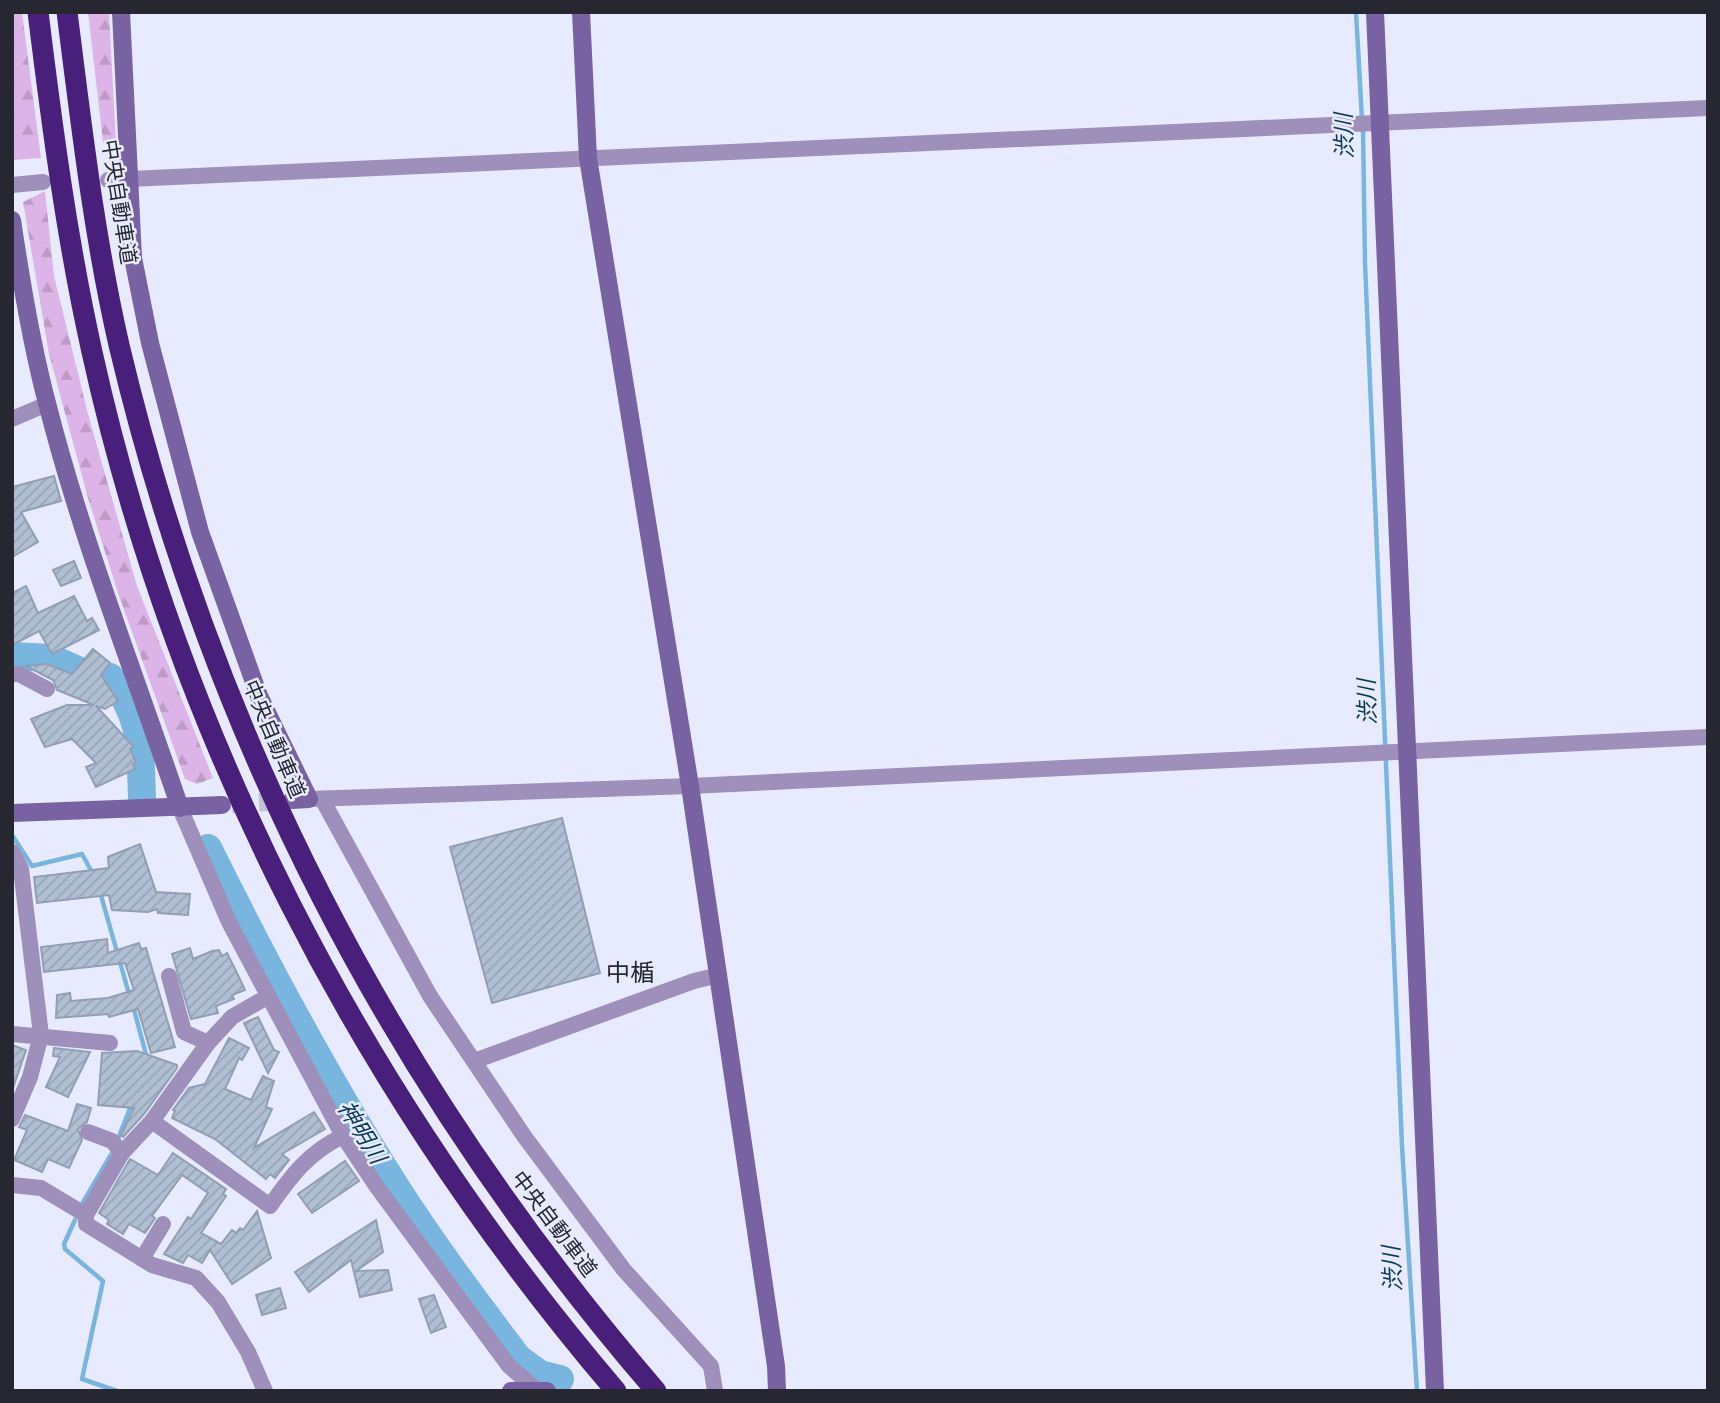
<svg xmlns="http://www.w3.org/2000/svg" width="1720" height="1403" viewBox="0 0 1720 1403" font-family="'Open Sans','Noto Sans JP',sans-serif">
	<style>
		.forest { fill: url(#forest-firs) }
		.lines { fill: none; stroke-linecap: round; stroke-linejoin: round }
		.stream { stroke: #78b6df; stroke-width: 4.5 }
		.river { stroke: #78b6df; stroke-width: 28 }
		.building { fill: url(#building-hatch); stroke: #919eb3; stroke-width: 2 }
		.secondary-tunnel { stroke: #c1c4d6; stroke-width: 18; stroke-dasharray: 18 9; stroke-linecap: butt }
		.street { stroke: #9e8fbb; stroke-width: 16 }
		.secondary { stroke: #7862a1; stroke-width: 18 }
		.highway { stroke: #491f7c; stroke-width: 21 }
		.labels { text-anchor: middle; stroke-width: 5; stroke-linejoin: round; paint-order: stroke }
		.street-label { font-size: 21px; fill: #262730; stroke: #e8ebff }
		.water-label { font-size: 23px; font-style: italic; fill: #083c58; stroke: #e8ebff }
		.quarter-label { font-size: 24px; fill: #262730; stroke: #e8ebff }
	</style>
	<defs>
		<pattern id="forest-firs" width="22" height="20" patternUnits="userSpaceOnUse" patternTransform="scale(1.75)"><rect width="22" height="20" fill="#ddb4e7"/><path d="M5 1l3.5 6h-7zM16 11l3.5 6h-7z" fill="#be9bc6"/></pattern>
		<pattern id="building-hatch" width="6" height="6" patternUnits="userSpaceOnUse" patternTransform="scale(1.75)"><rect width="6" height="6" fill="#b1bfd4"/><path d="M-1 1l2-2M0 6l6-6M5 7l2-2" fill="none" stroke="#98a4b6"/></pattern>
	</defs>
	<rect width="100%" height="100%" fill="#e8ebff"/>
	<!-- forest -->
	<g class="forest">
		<path d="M12 12H22L41 158 13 160Z"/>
		<path d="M88 12H109L116 144 103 142Z"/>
		<path d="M45 191 54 276 88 414 137 586 213 778 197 784 185 779 118 593 88 498 49 354 23 202Z"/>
	</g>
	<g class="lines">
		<!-- stream -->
		<g class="stream">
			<path d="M1356 12 1362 120"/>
			<path d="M1363 128 1365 263 1402 1146 1417 1391"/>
			<path d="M12 835 32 866 82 854 93 874"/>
			<path d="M100 892 129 994"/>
			<path d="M133 1006 147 1058"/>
			<path d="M118 1139 132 1103"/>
			<path d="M82 1204 112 1153"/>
			<path d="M75 1220 64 1244 65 1249 103 1281 82 1379 117 1391"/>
		</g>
		<!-- river -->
		<g class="river">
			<path d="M12 656 51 658 91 676 110 677C143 717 140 748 142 798"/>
			<path d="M208 848C265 963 325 1076 394 1184 432 1244 475 1301 518 1358L540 1374 560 1379"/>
		</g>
	</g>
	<!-- building -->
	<g class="building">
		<path d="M54 476 61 501 21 512 38 542 12 557V487Z"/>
		<path d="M74 561 81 578 61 586 53 570Z"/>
		<path d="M26 586 38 613 74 596 87 621 92 618 99 630 52 654 39 631 12 645V593Z"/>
		<path d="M93 649 110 663 101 675 118 701 105 709 96 706 134 747 130 749 136 762 133 764 135 769 96 787 86 767 96 763 72 739 45 747 31 719 67 705H94L57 690 53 680 26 666 47 664 72 674Z"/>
		<path d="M562 818 600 973 492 1003 450 847Z"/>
		<path d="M140 844 156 892 190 894 188 915 158 913 157 909 148 912 112 910 109 895 37 903 34 877 109 868 108 857Z"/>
		<path d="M107 939 108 953 139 943 141 949 146 948 175 1047 151 1053 138 1009 109 1017 108 1014 56 1018 57 995 70 993 71 1001 108 998 134 990 125 963 44 972 41 947Z"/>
		<path d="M190 948 193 959 212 951 219 950 222 956 227 953 238 975 245 990 232 995 234 999 216 1006 218 1013 191 1019 172 954Z"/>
		<path d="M258 1017 274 1050 279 1052 268 1073 244 1023Z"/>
		<path d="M229 1038 249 1048 242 1060 239 1058 225 1089 251 1100 263 1076 274 1081 266 1107 272 1109 254 1148 314 1112 325 1129 282 1154 289 1160 275 1178 270 1174 266 1179 215 1139 172 1118 175 1111 173 1110 189 1088 205 1084Z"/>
		<path d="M12 1045 26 1050 12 1091Z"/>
		<path d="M54 1048 90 1052 68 1097 46 1087 60 1057 53 1056Z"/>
		<path d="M137 1051 177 1065V1068L144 1114 123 1137 121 1135 134 1108 98 1105 102 1053Z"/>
		<path d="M77 1104 91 1108 87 1122 78 1129 82 1140 69 1168 48 1159 42 1172 14 1160 27 1130 19 1127 25 1115 68 1131Z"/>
		<path d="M173 1153 226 1189 223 1194 226 1196 201 1233 221 1244 232 1230 236 1233 240 1228 243 1230 257 1211 271 1258 232 1284 210 1250 202 1263 188 1255 183 1263 164 1254 188 1217 191 1219 208 1193 182 1175 152 1216 155 1218 145 1233 129 1224 123 1234 107 1224 109 1220 99 1213 130 1159 158 1175Z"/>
		<path d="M345 1161 359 1181 312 1213 298 1194Z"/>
		<path d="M376 1220 383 1252 356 1271 388 1270 392 1290 360 1297 351 1260 309 1292 295 1272Z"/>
		<path d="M280 1288 286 1308 262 1315 256 1295Z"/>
		<path d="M434 1295 446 1327 431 1333 419 1299Z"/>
	</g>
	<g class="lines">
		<!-- secondary-tunnel -->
		<path class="secondary-tunnel" d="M232 804 288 801"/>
		<!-- street -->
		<g class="street">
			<path d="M108 180 1708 108"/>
			<path d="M12 185 43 182"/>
			<path d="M12 419 47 404"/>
			<path d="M12 674H19L47 689"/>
			<path d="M309 799 690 786 1708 737"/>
			<path d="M322 799 430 996 524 1136 624 1270 711 1366 715 1391"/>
			<path d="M180 808 229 922 343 1136 377 1187 509 1366 538 1391"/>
			<path d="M12 852 21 869 41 1035 30 1077 12 1119"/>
			<path d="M169 976 184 1032 208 1043"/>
			<path d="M12 1034 110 1043"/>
			<path d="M474 1061 694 981 719 975"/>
			<path d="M152 1121 270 1206C291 1176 309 1152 343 1136"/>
			<path d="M88 1132 112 1141 122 1153"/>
			<path d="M12 1185 41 1188 86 1215"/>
			<path d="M142 1259 163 1224"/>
			<path d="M265 1391 248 1352 218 1302 196 1278 152 1265 86 1224V1215L122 1153 152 1121 208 1043 232 1017 267 997"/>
		</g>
		<!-- secondary -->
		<g class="secondary">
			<path d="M121 12 133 258 150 343 200 532 259 696 309 799 292 800"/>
			<path d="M581 12 588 158 690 786 776 1366 777 1391"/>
			<path d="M1375 12 1435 1391"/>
			<path d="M12 220C21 281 31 343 47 403 82 541 135 674 180 808"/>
			<path d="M12 813 222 805"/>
			<path d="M511 1391H547"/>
		</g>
		<!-- highway -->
		<g class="highway">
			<path d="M38 12C52 126 67 240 92 352 177 737 361 1092 616 1391"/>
			<path d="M67 12C81 123 94 236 119 345 212 737 393 1086 656 1391"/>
		</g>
	</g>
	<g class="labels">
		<!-- street labels -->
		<g class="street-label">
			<text transform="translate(119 202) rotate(81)" y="7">中央自動車道</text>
			<text transform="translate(274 739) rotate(67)" y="7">中央自動車道</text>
			<text transform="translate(554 1224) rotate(53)" y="7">中央自動車道</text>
		</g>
		<!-- water labels -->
		<g class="water-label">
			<text transform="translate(1344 136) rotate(-92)" y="8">渋川</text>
			<text transform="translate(1367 702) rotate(-92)" y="8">渋川</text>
			<text transform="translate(362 1132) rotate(58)" y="8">神明川</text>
			<text transform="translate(1392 1269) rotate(-93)" y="8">渋川</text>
		</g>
		<!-- quarter labels -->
		<g class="quarter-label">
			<text x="630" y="981">中楯</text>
		</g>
	</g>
	<!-- border -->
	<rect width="1720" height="1403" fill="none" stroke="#262730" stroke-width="28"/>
</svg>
